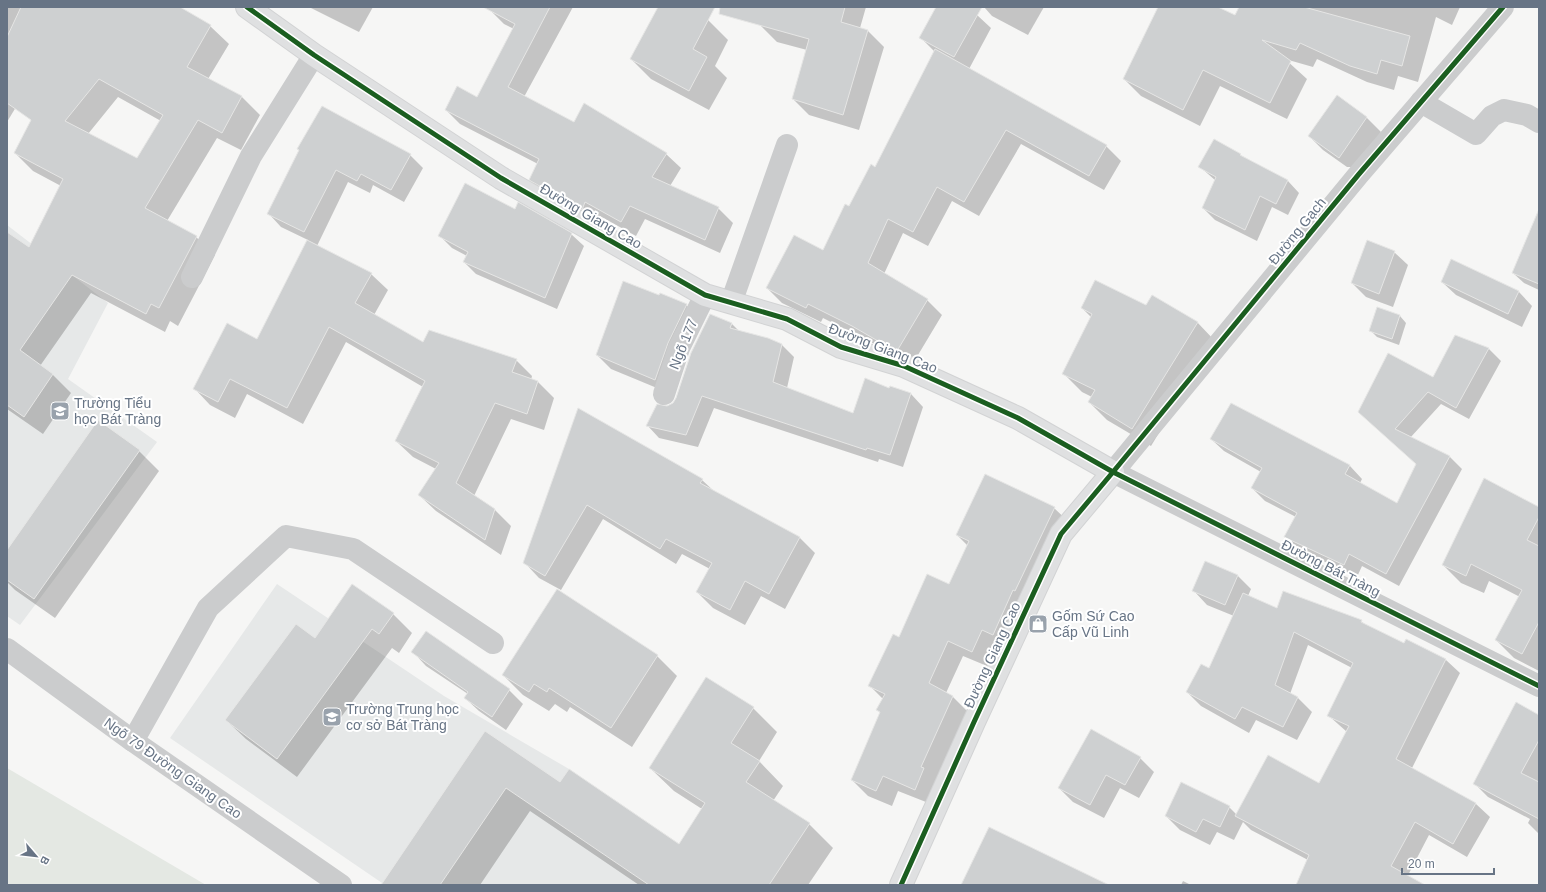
<svg xmlns="http://www.w3.org/2000/svg" width="1546" height="892" viewBox="0 0 1546 892" font-family="Helvetica,sans-serif">
	<style>
		.built { fill: #e6e8e8 }
		.green { fill: #e4e8e3 }
		.shadow { fill: #0003; fill-rule: evenodd }
		.building { fill: #ced0d1; stroke: #e6e6e5; fill-rule: evenodd }
		.lines { fill: none; stroke-linecap: round; stroke-linejoin: round }
		.secondary-casing { stroke: #d2d3d4; stroke-width: 24 }
		.street { stroke: #cbcccd; stroke-width: 22 }
		.secondary { stroke: #dfe0e1; stroke-width: 22 }
		.cycleway-casing { stroke: #fff; stroke-width: 8 }
		.cycleway { stroke: #1b5e20; stroke-width: 5 }
		.labels { text-anchor: middle; stroke-width: 4; stroke-linejoin: round; paint-order: stroke }
		.street-label { font-size: 14px; fill: #677485; stroke: #fff }
		.poi-label { font-size: 14px; fill: #677485; stroke: #fff; text-anchor: start }
	</style>
	<rect width="100%" height="100%" fill="#f6f6f5"/>
	<!-- built -->
	<g class="built">
		<path d="M7 225 108 303 68 379 157 442 20 625 7 616Z"/>
		<path d="M277 584 444 696 569 769 740 885H385L170 738Z"/>
	</g>
	<!-- green -->
	<path class="green" d="M7 768 206 885H7Z"/>
	<!-- shadow -->
	<g class="shadow">
		<path d="M7 7H76L7 122Z"/>
		<path d="M92 7H178L210 26 229 44 208 79 241 96 260 115 241 150 217 138 167 221 196 237 215 255 178 326 170 321 165 332 91 293 40 366 53 375 71 393 43 434 7 409V233L29 248 61 186 33 171 15 153ZM118 97 161 121 137 159 88 134Z"/>
		<path d="M309 7H373L359 32Z"/>
		<path d="M491 7H573L524 97 574 124 584 104 666 154 681 168 670 186 718 208 733 223 720 253 645 219 636 236 600 216 596 223 545 194 530 180 538 164 460 124 446 110 477 98 514 29 504 24 490 10Z"/>
		<path d="M660 7H686L708 20 728 40 715 66 727 78 709 110 651 79 631 59Z"/>
		<path d="M765 7H866L860 28 868 31 884 47 859 130 809 115 793 99 807 50 777 42 760 25Z"/>
		<path d="M937 7H963L977 15 991 28 969 69 1106 146 1121 161 1104 190 1021 144 979 216 952 201 928 246 903 233 884 274 927 300 942 315 912 365 892 359 880 347 823 318 821 322 782 303 767 288 824 252 850 207 876 168 935 52 921 38Z"/>
		<path d="M984 7H1044L1028 35 992 16Z"/>
		<path d="M1160 7H1216L1235 17 1240 7H1460L1452 25 1436 17 1418 82 1398 76 1394 90 1367 82 1317 59 1313 67 1285 59 1307 79 1287 119 1220 86 1200 126 1141 96 1124 79Z"/>
		<path d="M1337 97 1367 118 1381 132 1356 167H1347L1323 150 1309 136Z"/>
		<path d="M300 150 410 155 423 168 404 202 373 185 370 193 348 182 317 246 371 274 388 290 374 315 424 343 516 360 532 376 531 380 538 382 554 398 544 430 511 419 474 496 495 510 511 526 501 555 436 511 419 495 436 469 413 457 396 441 423 387 346 342 303 424 247 394 235 418 210 405 194 388 257 340 308 240 281 227 269 214Z"/>
		<path d="M1240 155 1288 181 1299 193 1288 215 1272 207 1257 241 1215 220 1203 208 1216 181 1199 166Z"/>
		<path d="M515 210 571 234 584 246 557 309 476 274 464 262 467 256 452 248 440 236Z"/>
		<path d="M1539 248V290L1524 283 1513 273Z"/>
		<path d="M1394 252 1408 265 1393 307 1366 297 1352 283Z"/>
		<path d="M1452 260 1519 292 1532 306 1522 327 1456 295 1442 282Z"/>
		<path d="M686 305 700 319 669 393 611 369 597 355Z"/>
		<path d="M1146 306 1197 322 1215 341 1151 446 1107 420 1089 402 1092 397 1082 392 1064 374 1092 318 1082 308Z"/>
		<path d="M1400 316 1406 323 1399 345 1377 337 1370 330Z"/>
		<path d="M732 324 740 332 782 345 794 357 787 388 853 414 891 387 911 394 923 407 903 467 879 459 878 462 714 408 698 447 659 438 647 425 673 404Z"/>
		<path d="M1489 349 1501 361 1469 419 1441 404 1410 438 1450 457 1462 469 1399 586 1362 566 1357 577 1298 549 1285 537 1296 517 1265 501 1252 488 1261 472 1224 451 1211 439 1231 404 1350 466 1362 479 1360 483 1397 504 1417 464 1372 424 1434 378Z"/>
		<path d="M578 409 702 480 715 492 800 538 815 553 785 609 761 596 745 625 713 608 697 592 710 569 682 554 676 564 603 519 561 590 539 578 524 562Z"/>
		<path d="M139 451 159 471 55 618 15 590 7 582V552Z"/>
		<path d="M1054 508 1070 523 1008 650 997 645 987 666 963 656 946 693 952 696 968 712 931 804 898 791 892 806 868 796 852 780 880 713 878 710 883 699 869 685 900 639 950 586 968 546 957 535Z"/>
		<path d="M1539 509V671L1514 658 1496 640 1520 597 1489 581 1484 593 1461 583 1443 565Z"/>
		<path d="M1237 575 1251 589 1248 596 1277 610 1361 621 1367 626 1404 644 1446 660 1460 673 1412 768 1476 804 1490 817 1467 857 1429 835 1406 879 1410 885H1305L1308 860 1251 830 1243 822 1234 840 1217 832 1210 845 1180 830 1166 816 1229 807 1237 815 1320 784 1347 732 1329 716 1352 668 1308 645 1290 694 1298 698 1312 712 1297 740 1256 720 1249 733 1201 706 1187 692 1209 670 1234 616 1207 605 1194 591Z"/>
		<path d="M393 614 412 633 399 653 392 648 297 777 246 739 226 720 315 639Z"/>
		<path d="M413 652 509 690 523 704 506 730 479 711 465 698 468 694 426 666Z"/>
		<path d="M657 656 677 676 632 747 570 707 567 712 555 704 549 711 523 695 503 675Z"/>
		<path d="M706 678 753 708 777 732 759 761 783 786 773 801 809 824 833 848 808 885H639L530 811 480 885H392L485 732 560 784 679 845 702 809 674 791 650 768Z"/>
		<path d="M1539 716V834L1528 823 1530 819 1488 797 1475 784Z"/>
		<path d="M1140 758 1154 772 1139 798 1120 788 1104 818 1073 802 1059 788Z"/>
		<path d="M1183 881 1191 885H1181Z"/>
	</g>
	<!-- building -->
	<g class="building">
		<path d="M21 7H180L211 25 187 67 242 96 222 133 198 120 145 208 197 236 159 308 151 304 146 314 72 275 20 350 53 374 24 417 7 405V232L29 247 63 179 14 153 31 120 7 103V37ZM99 79 163 115 137 158 65 121Z"/>
		<path d="M483 7H550L508 87 574 122 584 103 667 153 652 177 719 207 705 240 630 206 621 222 585 202 582 210 529 180 539 159 445 110 457 86 477 97 515 24Z"/>
		<path d="M658 7H715L693 49 707 57 689 91 630 59Z"/>
		<path d="M720 7H845L841 22 868 30 843 115 792 99 809 39 719 14Z"/>
		<path d="M936 7H982L954 57 919 38Z"/>
		<path d="M1158 7H1218L1235 15 1239 7H1304L1410 36 1402 66 1381 60 1377 74 1350 66 1300 43 1296 50 1262 40 1291 61 1270 103 1203 70 1183 110 1123 79Z"/>
		<path d="M935 49 1107 145 1089 176 1006 130 964 202 937 187 913 232 888 219 868 263 928 299 897 351 876 345 878 341 852 326 808 304 806 308 766 288 794 235 823 250 845 204 849 206 871 164 875 167Z"/>
		<path d="M1337 95 1367 117 1339 158 1308 136Z"/>
		<path d="M322 106 411 154 391 190 361 174 357 181 336 170 304 232 267 214 299 150 297 149Z"/>
		<path d="M1214 139 1241 154 1240 155 1288 180 1276 204 1260 196 1245 230 1202 208 1216 177 1198 167Z"/>
		<path d="M465 183 515 209 518 202 572 233 545 298 463 262 468 252 438 236Z"/>
		<path d="M1539 209V284L1512 273Z"/>
		<path d="M307 240 372 273 355 303 423 342 429 330 517 359 512 372 538 381 527 414 495 403 456 483 495 509 485 540 418 495 439 463 395 441 425 381 329 327 287 408 230 379 218 402 193 389 227 323 257 339Z"/>
		<path d="M1367 240 1395 251 1379 294 1351 283Z"/>
		<path d="M1451 259 1519 291 1508 314 1441 282Z"/>
		<path d="M1095 280 1146 305 1152 295 1198 322 1132 429 1088 402 1095 390 1062 374 1092 314 1081 308Z"/>
		<path d="M623 281 659 295 660 293 687 304 668 343 655 380 596 355Z"/>
		<path d="M1377 307 1400 315 1392 339 1369 331Z"/>
		<path d="M710 314 732 323 730 328 768 338 782 344 773 382 853 413 865 378 889 388 890 386 911 393 890 455 867 448 866 450 702 396 686 435 646 426 657 404 667 406 673 403 676 398 691 353Z"/>
		<path d="M1455 335 1489 348 1456 408 1428 392 1395 429 1450 456 1386 574 1349 554 1344 565 1284 537 1297 513 1251 488 1262 468 1210 439 1231 403 1350 465 1345 474 1397 503 1416 464 1358 412 1388 353 1433 377Z"/>
		<path d="M578 408 703 479 700 483 800 537 769 594 745 581 730 610 696 592 712 563 666 539 660 549 587 505 545 576 523 563Z"/>
		<path d="M98 420 140 450 34 599 7 580V550Z"/>
		<path d="M985 474 1055 507 1015 591 1013 590 993 635 982 630 972 652 948 641 929 683 953 696 921 767 924 768 915 790 883 776 876 791 851 780 880 712 876 710 885 694 868 686 893 634 899 637 927 574 949 584 969 541 956 535Z"/>
		<path d="M1484 478 1539 507V517L1527 540 1539 546V622L1522 654 1495 640 1522 590 1471 564 1466 576 1442 565Z"/>
		<path d="M1205 561 1238 575 1225 605 1192 591Z"/>
		<path d="M352 584 394 613 379 634 372 629 277 759 225 720 296 624 315 638Z"/>
		<path d="M557 589 658 655 611 728 549 688 547 692 534 684 529 692 502 675Z"/>
		<path d="M1283 591 1362 620 1361 622 1404 643 1406 639 1446 659 1396 759 1476 803 1453 844 1415 822 1391 866 1425 885H1296L1309 855 1235 816 1268 755 1319 783 1349 726 1327 716 1353 663 1294 632 1275 685 1298 697 1283 727 1242 707 1235 719 1186 692 1201 664 1209 668 1243 593 1277 608Z"/>
		<path d="M426 631 510 689 492 717 464 698 468 692 411 652Z"/>
		<path d="M706 677 754 707 731 743 760 761 746 782 810 823 769 885H649L506 788 440 885H381L485 731 560 782 569 769 679 844 705 803 649 768Z"/>
		<path d="M1516 702 1539 715V740L1521 773 1539 782V819L1473 784Z"/>
		<path d="M1091 729 1141 757 1125 785 1106 775 1090 805 1058 788Z"/>
		<path d="M1181 782 1230 806 1220 827 1203 819 1196 832 1165 816Z"/>
		<path d="M989 827 1109 885H961Z"/>
	</g>
	<g class="lines">
		<defs>
			<path id="secondary" d="M247 7 314 55 501 178 705 295 787 319 841 347 904 366 1018 418 1113 472 1061 534 974 722 901 885"/>
		</defs>
		<!-- secondary casing -->
		<use href="#secondary" class="secondary-casing"/>
		<!-- street -->
		<g class="street">
			<path d="M1503 7 1359 174 1113 472 1539 686"/>
			<path d="M1421 102 1476 134 1492 116 1504 110 1527 115 1539 122"/>
			<path d="M192 277 251 156 314 55"/>
			<path d="M731 303 787 145"/>
			<path d="M664 394 679 348 705 295"/>
			<path d="M7 649 133 741 341 885"/>
			<path d="M133 741 208 608 286 536 353 549 493 643"/>
		</g>
		<!-- secondary -->
		<use href="#secondary" class="secondary"/>
		<defs>
			<g id="cycleway">
				<path d="M247 7 314 55 501 178 705 295 787 319 841 347 904 366 1018 418 1113 472 1061 534 974 722 901 885"/>
				<path d="M1503 7 1359 174 1113 472 1539 686"/>
			</g>
		</defs>
		<!-- cycleway casing -->
		<use href="#cycleway" class="cycleway-casing"/>
		<!-- cycleway -->
		<use href="#cycleway" class="cycleway"/>
	</g>
	<!-- icons -->
	<defs>
		<symbol id="school-square" viewBox="-11 -11 22 22"><rect x="-9" y="-9" width="18" height="18" rx="4" fill="#99a2ac" stroke="#fff"/><path d="M0-5L7-2L0 1L-7-2ZM-4 1L0 2.5L4 1V4Q0 6-4 4Z" fill="#fff"/></symbol>
		<symbol id="shop-square" viewBox="-11 -11 22 22"><rect x="-9" y="-9" width="18" height="18" rx="4" fill="#99a2ac" stroke="#fff"/><path d="M-5-2.5h2.3a2.7 3.5 0 0 1 5.4 0H5L5.5 6h-11ZM-1.5-2.5h3a1.5 2.3 0 0 0-3 0Z" fill="#fff"/></symbol>
	</defs>
	<g fill-rule="evenodd">
		<use href="#school-square" x="49" y="400" width="22" height="22"/>
		<use href="#shop-square" x="1027" y="613" width="22" height="22"/>
		<use href="#school-square" x="321" y="706" width="22" height="22"/>
	</g>
	<g class="labels">
		<!-- street labels -->
		<g class="street-label">
			<text transform="translate(591 216) rotate(30)" y="5">Đường Giang Cao</text>
			<text transform="translate(1297 231) rotate(-51)" y="5">Đường Gạch</text>
			<text transform="translate(683 344) rotate(-68)" y="5">Ngõ 177</text>
			<text transform="translate(883 348) rotate(21)" y="5">Đường Giang Cao</text>
			<text transform="translate(1331 568) rotate(27)" y="5">Đường Bát Tràng</text>
			<text transform="translate(992 655) rotate(-65)" y="5">Đường Giang Cao</text>
			<text transform="translate(173 768) rotate(35)" y="5">Ngõ 79 Đường Giang Cao</text>
		</g>
		<!-- poi labels -->
		<g class="poi-label">
			<text x="74" y="408">Trường Tiểu<tspan x="74" dy="16">học Bát Tràng</tspan></text>
			<text x="1052" y="621">Gốm Sứ Cao<tspan x="1052" dy="16">Cấp Vũ Linh</tspan></text>
			<text x="346" y="714">Trường Trung học<tspan x="346" dy="16">cơ sở Bát Tràng</tspan></text>
		</g>
	</g>
	<!-- border -->
	<rect width="1546" height="892" fill="none" stroke="#677485" stroke-width="16"/>
	<!-- north arrow -->
	<g transform="translate(36 856) rotate(118)" stroke="#ffffff" stroke-width="3" paint-order="stroke">
	<path d="M0-3L7 15L0 10L-7 15Z" fill="#677485"/>
	<text y="-6" font-size="11" font-weight="bold" text-anchor="middle" fill="#677485">B</text>
	</g>
	<!-- scale -->
	<path d="M1402 868v6h92v-6" fill="none" stroke="#677485" stroke-width="2"/>
	<text x="1408" y="868" font-size="12" fill="#677485" stroke="#ffffff" stroke-width="3" paint-order="stroke">20 m</text>
</svg>
